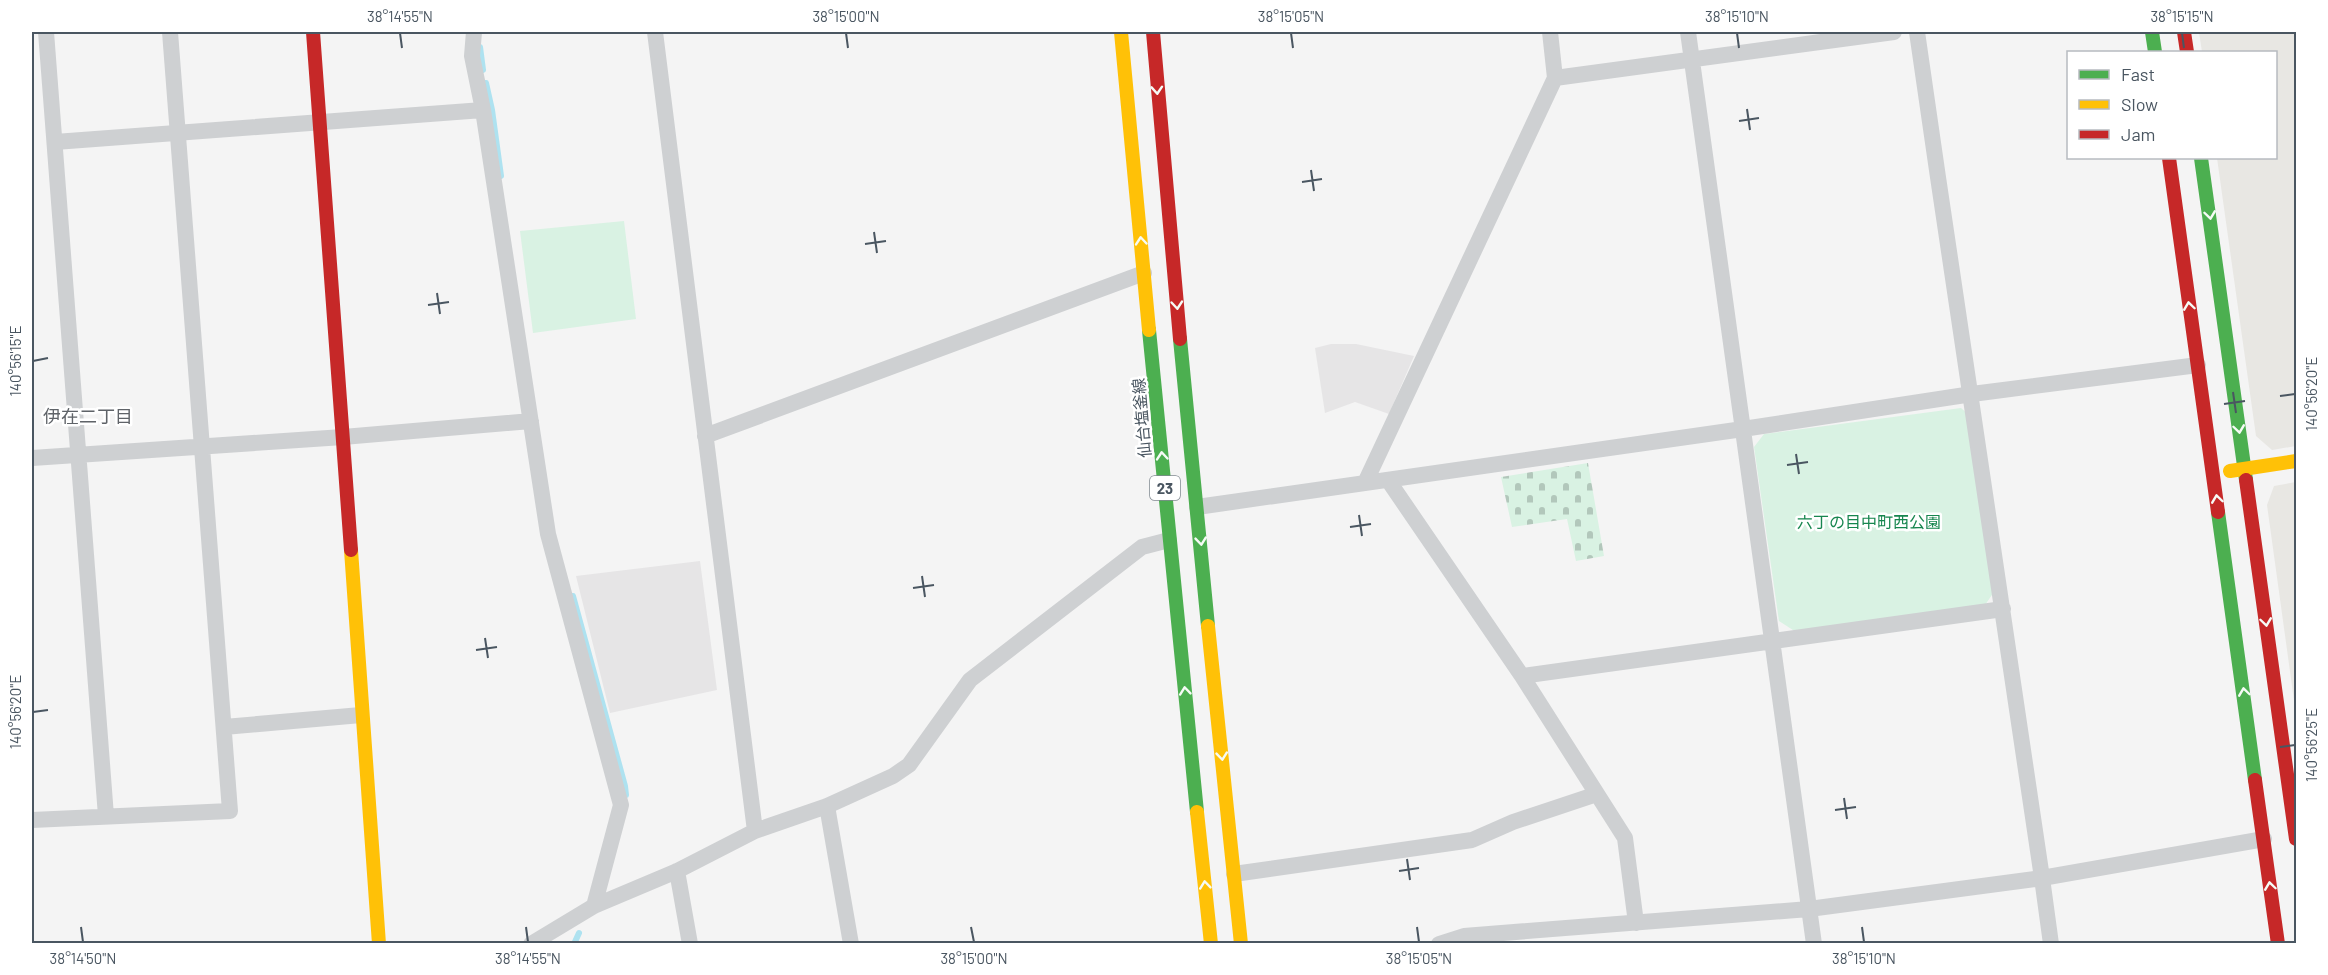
<svg xmlns="http://www.w3.org/2000/svg" width="2328" height="975" font-family="Barlow,'Noto Sans JP',sans-serif">
<style>
.commercial{fill:#e8e7e3}
.education{fill:#e6e5e6}
.cemetery{fill:url(#cemetery-stones)}
.green{fill:#d9f2e3}
.lines{fill:none;stroke-linecap:round;stroke-linejoin:round}
.stream{stroke:#aee2f0;stroke-width:6}
.street{stroke:#ced0d2;stroke-width:16}
.fast{stroke:#4caf50;stroke-width:14}
.slow{stroke:#ffc107;stroke-width:14}
.jam{stroke:#c62828;stroke-width:14}
.oneway{stroke:#f6fbf6}
.ticks{fill:none;stroke:#4a5661;stroke-width:2}
.labels{text-anchor:middle;dominant-baseline:central;stroke-width:5;stroke-linejoin:round;paint-order:stroke}
.shield{fill:#fff;stroke:#808990;stroke-width:1.5}
.shield-label{font-size:15px;font-weight:bold;fill:#4a5661}
.street-label{font-size:16px;fill:#4a5661;stroke:#fff}
.park-label{font-size:16px;fill:#17864f;stroke:#fff}
.neighbourhood-label{font-size:18px;fill:#5f6368;stroke:#fff}
.neatline{fill:none;stroke:#4a5661;stroke-width:2}
.ticks-label{font-size:15px;text-anchor:middle;fill:#4a5661}
</style>
<defs>
<pattern id="cemetery-stones" width="16" height="16" patternUnits="userSpaceOnUse" patternTransform="scale(1.5)"><rect width="16" height="16" fill="#d9f2e3"/><path d="M2 7V4a2 2 0 0 1 4 0v3zM10 15v-3a2 2 0 0 1 4 0v3z" fill="#b2c7bb"/></pattern>
</defs>
<rect width="100%" height="100%" fill="#f4f4f4"/>
<path class="commercial" d="M 2199,32 L 2296,32 L 2296,446 L 2272,450 L 2256,436 L 2217,158 L 2276,158 L 2276,52 L 2202,52 Z
M 2296,482 L 2296,715 L 2267,505 L 2274,486 Z"/>
<path class="education" d="M 1331,344 L 1356,344 L 1414,356 L 1389,414 L 1355,402 L 1325,413 L 1315,348 Z
M 700,561 L 717,690 L 610,713 L 576,576 Z"/>
<path class="cemetery" d="M 1588,463 L 1604,556 L 1576,561 L 1567,519 L 1512,527 L 1501,477 Z"/>
<path class="green" d="M 624,221 L 636,319 L 533,333 L 520,231 Z
M 1961,408 L 1969,415 L 1994,592 L 1985,605 L 1796,632 L 1779,621 L 1754,447 L 1764,434 Z"/>
<g class="lines">
<path class="stream" d="M 480,47 L 483,70
M 486,83 L 492,110 L 501,176
M 573,596 L 625,786 L 626,795
M 574,944 L 579,933"/>
<path class="street" d="M 46,32 L 106,816
M 474,32 L 472,56 L 483,110 L 548,534 L 621,805 L 594,906
M 655,32 L 755,831
M 1688,32 L 1814,944
M 1917,32 C 1957,314 2002,595 2042,878 L 2264,839
M 1555,78 L 1894,32
M 55,142 L 483,110
M 705,436 L 1144,273
M 32,458 L 343,437 L 531,421
M 1388,480 L 1522,676 L 1625,838 L 1636,923
M 1365,483 L 1555,78 L 1550,32
M 1197,507 L 1743,429 L 1972,394 L 2198,365
M 1522,676 L 2003,609
M 224,727 L 361,715
M 827,806 L 851,944
M 32,820 L 230,811 L 170,32
M 677,871 L 690,944
M 1234,874 L 1472,840 L 1513,822 L 1597,794
M 531,944 L 594,906 L 677,871 L 755,831 L 827,806 L 893,776 L 909,765 L 970,680 L 1142,547 L 1169,540
M 1439,944 L 1464,936 L 1809,909 L 2042,878 L 2051,944"/>
<path class="fast" d="M 2152,32 L 2155,52
M 2201,158 L 2246,480
M 1149,330 L 1197,812
M 1180,339 L 1208,626
M 2218,512 L 2255,780"/>
<path class="slow" d="M 1121,32 L 1149,330
M 2230,471 L 2296,461
M 351,550 L 379,944
M 1208,626 L 1241,944
M 1197,812 L 1211,944"/>
<path class="jam" d="M 313,32 L 351,550
M 1153,32 L 1180,339
M 2184,32 L 2187,52
M 2169,158 L 2218,512
M 2246,480 L 2296,839
M 2255,780 L 2278,944"/>
</g>
<defs><path id="oneway-chevron" d="M-2-3.5L2.5 0L-2 3.5" fill="none" stroke-width="1.6" stroke-linecap="round" stroke-linejoin="round" transform="scale(1.5)"/></defs>
<g class="oneway">
<use href="#oneway-chevron" transform="translate(1157 90) rotate(86)"/>
<use href="#oneway-chevron" transform="translate(2210 215) rotate(82)"/>
<use href="#oneway-chevron" transform="translate(1141 241) rotate(-95)"/>
<use href="#oneway-chevron" transform="translate(1177 305) rotate(85)"/>
<use href="#oneway-chevron" transform="translate(2189 306) rotate(-98)"/>
<use href="#oneway-chevron" transform="translate(2239 429) rotate(82)"/>
<use href="#oneway-chevron" transform="translate(1162 456) rotate(-95)"/>
<use href="#oneway-chevron" transform="translate(2217 499) rotate(-98)"/>
<use href="#oneway-chevron" transform="translate(1201 541) rotate(84)"/>
<use href="#oneway-chevron" transform="translate(2266 622) rotate(82)"/>
<use href="#oneway-chevron" transform="translate(1185 691) rotate(-96)"/>
<use href="#oneway-chevron" transform="translate(2244 692) rotate(-98)"/>
<use href="#oneway-chevron" transform="translate(1222 756) rotate(84)"/>
<use href="#oneway-chevron" transform="translate(1205 885) rotate(-96)"/>
<use href="#oneway-chevron" transform="translate(2270 886) rotate(-98)"/>
</g>
<path class="ticks" d="M 400,33 L 402,48M 846,33 L 848,48M 1291,33 L 1293,48M 1737,33 L 1739,48M 2182,33 L 2184,48M 1747,109 L 1750,130M 1739,121 L 1759,118M 1311,170 L 1314,191M 1302,182 L 1322,179M 874,232 L 877,253M 865,244 L 886,241M 437,293 L 440,314M 428,305 L 449,302M 33,361 L 48,358M 2233,392 L 2236,413M 2280,396 L 2295,394M 2224,404 L 2245,401M 1796,454 L 1799,474M 1787,465 L 1808,462M 1359,515 L 1362,536M 1350,527 L 1371,524M 922,576 L 925,597M 913,588 L 934,585M 485,638 L 488,658M 476,650 L 497,647M 33,712 L 48,710M 2280,747 L 2295,745M 1844,798 L 1847,819M 1835,810 L 1856,807M 1407,859 L 1410,880M 1399,871 L 1419,868M 81,927 L 83,942M 526,927 L 528,942M 971,927 L 974,942M 1417,927 L 1419,942M 1862,927 L 1864,942"/>
<g class="labels">
<rect class="shield" x="1150" y="476" width="30" height="24" rx="4.5"/>
<g class="shield-label">
<text x="1165" y="488">23</text>
</g>
<g class="street-label">
<text transform="translate(1141 418) rotate(-95)">仙台塩釜線</text>
</g>
<g class="park-label">
<text x="1869" y="521">六丁の目中町西公園</text>
</g>
<g class="neighbourhood-label">
<text x="88" y="416">伊在二丁目</text>
</g>
</g>
<rect width="2328" height="975" fill="none" stroke="#ffffff" stroke-width="66"/>
<rect x="2067" y="51" width="210" height="108" fill="#ffffff" stroke="#b7bbc0" stroke-width="1.5"/>
<rect x="2079" y="70" width="30" height="9" fill="#4caf50" stroke="#b7bbc0" stroke-width="1.5"/>
<text x="2121" y="81" font-size="18" fill="#4a5661">Fast</text>
<rect x="2079" y="100" width="30" height="9" fill="#ffc107" stroke="#b7bbc0" stroke-width="1.5"/>
<text x="2121" y="111" font-size="18" fill="#4a5661">Slow</text>
<rect x="2079" y="130" width="30" height="9" fill="#c62828" stroke="#b7bbc0" stroke-width="1.5"/>
<text x="2121" y="141" font-size="18" fill="#4a5661">Jam</text>
<rect x="33" y="33" width="2262" height="909" class="neatline"/>
<g class="ticks-label">
<text x="400" y="22">38°14'55"N</text>
<text x="846" y="22">38°15'00"N</text>
<text x="1291" y="22">38°15'05"N</text>
<text x="1737" y="22">38°15'10"N</text>
<text x="2182" y="22">38°15'15"N</text>
<text transform="translate(16 361) rotate(-90)" y="5">140°56'15"E</text>
<text transform="translate(2312 394) rotate(-90)" y="5">140°56'20"E</text>
<text transform="translate(16 712) rotate(-90)" y="5">140°56'20"E</text>
<text transform="translate(2312 745) rotate(-90)" y="5">140°56'25"E</text>
<text x="83" y="964">38°14'50"N</text>
<text x="528" y="964">38°14'55"N</text>
<text x="974" y="964">38°15'00"N</text>
<text x="1419" y="964">38°15'05"N</text>
<text x="1864" y="964">38°15'10"N</text>
</g>
</svg>
